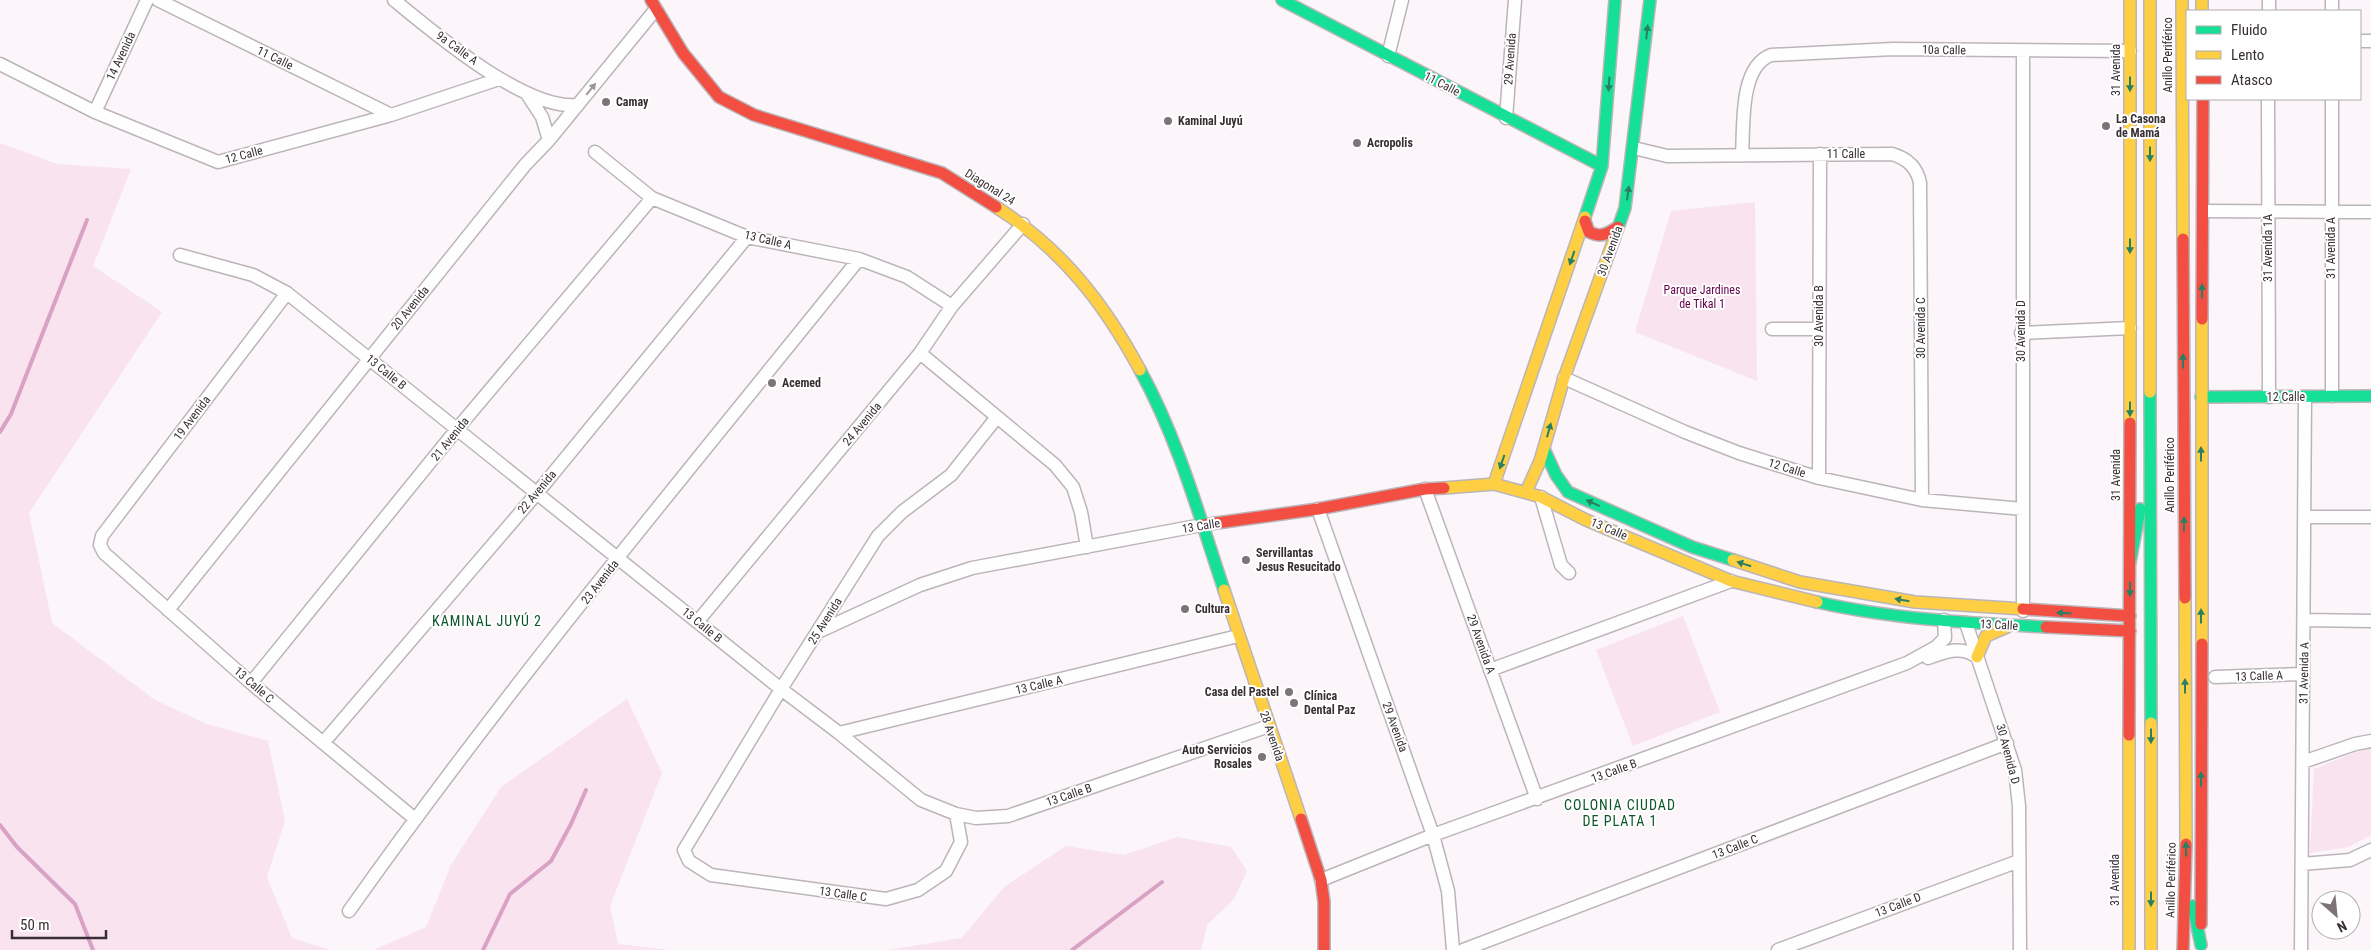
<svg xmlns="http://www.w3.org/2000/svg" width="2371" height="950" font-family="'Roboto Condensed',sans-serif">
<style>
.green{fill:#f8e3ef}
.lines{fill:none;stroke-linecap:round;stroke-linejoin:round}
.stream{stroke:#d9a2c4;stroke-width:4}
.street-casing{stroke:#bbb5b9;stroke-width:15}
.fast-casing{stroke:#bbb5b9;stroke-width:14}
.slow-casing{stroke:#bbb5b9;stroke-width:14}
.jam-casing{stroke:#bbb5b9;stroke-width:14}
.street{stroke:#fffefe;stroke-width:12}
.fast{stroke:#16e098;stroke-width:11}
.slow{stroke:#ffcf43;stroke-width:11}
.jam{stroke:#f24e42;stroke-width:11}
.oneway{fill:#287f61}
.oneway2{fill:#9b9699}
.poi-dot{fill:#7c7479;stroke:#fff;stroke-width:2}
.labels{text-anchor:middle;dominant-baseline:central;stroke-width:4;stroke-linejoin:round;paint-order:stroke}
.street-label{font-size:12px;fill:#372f34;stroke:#fff}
.poi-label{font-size:12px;font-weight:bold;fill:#372f34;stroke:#fff;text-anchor:start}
.park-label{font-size:12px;fill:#63014b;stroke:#fff}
.neighbourhood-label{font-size:14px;letter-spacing:1px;fill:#0c5528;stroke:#fff}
</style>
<rect width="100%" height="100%" fill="#fcf5f9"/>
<path class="green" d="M 0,143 L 57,164 L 131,169 L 93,266 L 162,312 L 29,513 L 52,623 L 155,700 L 207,724 L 268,741 L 285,821 L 267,877 L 292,938 L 330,950 L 0,950 Z
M 1755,202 L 1757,381 L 1635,332 L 1671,211 Z
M 1683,616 L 1720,712 L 1633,746 L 1596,650 Z
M 627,699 L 662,773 L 610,906 L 618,944 L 670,950 L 374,950 L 426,927 L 451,865 L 501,787 Z
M 2371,749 L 2371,835 L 2348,847 L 2310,853 L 2314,769 L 2358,751 Z
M 1177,837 L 1231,847 L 1247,871 L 1234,899 L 1207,925 L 1201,950 L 888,950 L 962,938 L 1004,887 L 1066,846 L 1124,855 Z"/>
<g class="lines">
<path class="stream" d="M 0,432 L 11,414 L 87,220
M 0,825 L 17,847 L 75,904 L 93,950
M 483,950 L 510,894 L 551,861 L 571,824 L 586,790
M 1072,950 L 1162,882"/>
<defs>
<path id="street" d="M 158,0 L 391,115
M 394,0 C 434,33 525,110 577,105
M 2332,0 L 2332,11
M 2269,11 L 2269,0
M 2360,41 L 2371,41
M 2023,51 L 2023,611
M 1388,56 L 1402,0
M 0,64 L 95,112 L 218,162 L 391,115 L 499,79
M 527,94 L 542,117 L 549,140
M 2268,99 L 2269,397
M 95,112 L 147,0
M 1506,118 L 1515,0
M 1634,148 L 1667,156 L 1892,154 C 1906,158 1917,167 1920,183 L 1922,500
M 595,152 L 652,198 L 747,237 L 859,259 L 907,277 L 952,306
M 1742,155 C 1744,126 1739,67 1771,55 L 1893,49 L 2130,51
M 2203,211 L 2371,212
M 180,255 L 253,275 L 287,293 L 781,689 L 839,733 L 921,800 L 956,814 L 976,818 L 1008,816 L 1269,726
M 287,293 L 102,536 L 100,545 L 104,553 L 251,683 L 415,819
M 1772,329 L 1819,329
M 2021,333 L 2130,328
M 920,353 L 1055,465 L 1073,487 L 1081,512 L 1087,547
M 1564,378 L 1685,432 L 1739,453 L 1819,478 L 1922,500 L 2023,509
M 2332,396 L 2332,99
M 1819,478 L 1820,154
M 1425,489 L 1537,799
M 1541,497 L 1561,565 L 1569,573
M 1318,509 L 1433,835 L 1448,891 L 1453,950
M 2306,517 L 2371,517
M 168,610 L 525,165 L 549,140 L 656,9
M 2305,620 L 2371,621
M 698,621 L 920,353 L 952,306 L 1023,224
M 1966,623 L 2015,770 L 2019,806 L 2020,950
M 820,631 L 920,585 L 972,568 L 1202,525
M 1928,658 C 1945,652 1961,645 1977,657
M 1490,670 L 1731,581
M 2215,677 L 2303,674
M 251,683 L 457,429 L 652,198
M 839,733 L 1238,636
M 323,743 L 537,493 L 747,237
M 2303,762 L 2355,744 L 2371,741
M 956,814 L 961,842 L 946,871 L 918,890 L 886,899 L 711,875 L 689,861 L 684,850 L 781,689 L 878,536 L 902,512 L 951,475 L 997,417
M 2302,864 L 2350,860 L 2371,850
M 1321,880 L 1433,835 L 1907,663 L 1936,647 L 1945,638 L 1944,620
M 349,911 C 508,686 686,474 859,259
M 1463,950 L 2007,743
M 1778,950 L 2019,861
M 2301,950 L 2305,397"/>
<path id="fast" d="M 1282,0 L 1602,166
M 1585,217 L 1602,166 L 1615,0
M 1613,242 L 1625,208 L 1650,0
M 1140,370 C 1178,439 1199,515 1224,590
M 2150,392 L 2151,723
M 2201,397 L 2371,396
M 1544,449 L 1556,475 L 1568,492 L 1692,547 L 1733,560
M 2130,562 L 2140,509
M 1817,602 C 1892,619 1969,623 2046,627
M 2193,906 L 2201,945"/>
<path id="slow" d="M 2150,0 L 2150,392
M 2182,0 L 2183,239
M 2202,0 L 2202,11
M 996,207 C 1061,248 1104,303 1140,370
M 2130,423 L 2130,0
M 1494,484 L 1585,217
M 1444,488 L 1494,484 L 1541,497 L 1586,520 L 1731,581 L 1817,602
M 1526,492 L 1540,461 L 1564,378 L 1613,242
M 1733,560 L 1800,582 L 1915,602 L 2023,609
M 1224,590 L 1301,819
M 2185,598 L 2186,844
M 2202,644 L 2202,319
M 1977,657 L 1986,636 L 2007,627
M 2151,723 L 2151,950
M 2129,950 L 2129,735"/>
<path id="jam" d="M 651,0 L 683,53 L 719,97 L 754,115 L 942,173 L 996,207
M 1585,221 L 1589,232 C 1601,238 1607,234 1618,227
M 2183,239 L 2185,598
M 2202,319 L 2203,99
M 1202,525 L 1318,509 L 1425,489 L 1444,488
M 2023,609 L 2130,616
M 2046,627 L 2130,631
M 2129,735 L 2130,423
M 1301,819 L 1321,880 L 1324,902 L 1324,950
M 2201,924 L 2202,644
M 2183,950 L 2186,844"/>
</defs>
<use href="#street" class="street-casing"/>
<use href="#fast" class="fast-casing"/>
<use href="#slow" class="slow-casing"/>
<use href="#jam" class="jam-casing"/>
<use href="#street" class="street"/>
<use href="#fast" class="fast"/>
<use href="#slow" class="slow"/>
<use href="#jam" class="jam"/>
</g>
<defs><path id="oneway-solid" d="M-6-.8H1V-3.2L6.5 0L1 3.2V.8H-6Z" transform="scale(1.25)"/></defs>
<g class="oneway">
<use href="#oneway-solid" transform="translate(1647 32) rotate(-84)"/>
<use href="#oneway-solid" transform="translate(1609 84) rotate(94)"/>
<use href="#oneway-solid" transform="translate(2130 84) rotate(90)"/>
<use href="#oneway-solid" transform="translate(2150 154) rotate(90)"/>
<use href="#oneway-solid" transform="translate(1628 193) rotate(-82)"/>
<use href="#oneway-solid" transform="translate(2130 246) rotate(90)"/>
<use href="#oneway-solid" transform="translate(1572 258) rotate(109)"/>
<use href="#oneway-solid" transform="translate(2202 291) rotate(-89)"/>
<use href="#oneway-solid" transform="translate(2183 361) rotate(-90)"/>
<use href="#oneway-solid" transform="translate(2130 409) rotate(90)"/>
<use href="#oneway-solid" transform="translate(1549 430) rotate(-74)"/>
<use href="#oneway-solid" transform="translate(2201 454) rotate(-90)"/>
<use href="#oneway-solid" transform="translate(1502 462) rotate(109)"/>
<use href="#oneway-solid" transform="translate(1593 503) rotate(-156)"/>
<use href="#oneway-solid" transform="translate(2184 524) rotate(-90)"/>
<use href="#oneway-solid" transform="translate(1744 564) rotate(-162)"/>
<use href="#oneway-solid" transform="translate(2130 589) rotate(90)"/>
<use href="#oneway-solid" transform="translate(1902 600) rotate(-170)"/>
<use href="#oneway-solid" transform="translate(2064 613) rotate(-177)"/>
<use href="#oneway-solid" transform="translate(2201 616) rotate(-90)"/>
<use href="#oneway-solid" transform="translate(2185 686) rotate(-90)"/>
<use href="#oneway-solid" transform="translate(2151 736) rotate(90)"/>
<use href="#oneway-solid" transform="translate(2201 779) rotate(-90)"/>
<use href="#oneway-solid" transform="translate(2186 849) rotate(-90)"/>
<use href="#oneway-solid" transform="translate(2151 899) rotate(90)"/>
</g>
<use class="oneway2" href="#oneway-solid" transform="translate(591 89) rotate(-51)"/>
<g class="poi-dot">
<circle cx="606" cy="102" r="5"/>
<circle cx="1168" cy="121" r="5"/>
<circle cx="2106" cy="126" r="5"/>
<circle cx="1357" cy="143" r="5"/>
<circle cx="772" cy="383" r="5"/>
<circle cx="1246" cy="560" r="5"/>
<circle cx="1185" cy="609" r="5"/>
<circle cx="1289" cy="692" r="5"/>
<circle cx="1294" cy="703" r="5"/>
<circle cx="1262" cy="757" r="5"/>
</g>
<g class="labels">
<g class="street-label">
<text transform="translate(457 48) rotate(36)">9a Calle A</text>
<text transform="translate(1944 50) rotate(1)">10a Calle</text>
<text transform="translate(2168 55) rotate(-90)">Anillo Periférico</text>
<text transform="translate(121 56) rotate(-65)">14 Avenida</text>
<text transform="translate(275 58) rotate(26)">11 Calle</text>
<text transform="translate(1510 59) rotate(-86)">29 Avenida</text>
<text transform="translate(2116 70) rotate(-90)">31 Avenida</text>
<text transform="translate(1442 84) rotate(27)">11 Calle</text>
<text x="1846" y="154">11 Calle</text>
<text transform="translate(244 155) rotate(-15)">12 Calle</text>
<text transform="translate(990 187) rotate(32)">Diagonal 24</text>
<text transform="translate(768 240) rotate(13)">13 Calle A</text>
<text transform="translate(2268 248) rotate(-90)">31 Avenida 1A</text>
<text transform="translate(2331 248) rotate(-90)">31 Avenida A</text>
<text transform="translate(1610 251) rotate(-70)">30 Avenida</text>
<text transform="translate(410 308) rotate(-51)">20 Avenida</text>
<text transform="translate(1819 316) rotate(-90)">30 Avenida B</text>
<text transform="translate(1921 328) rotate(-90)">30 Avenida C</text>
<text transform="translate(2021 331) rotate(-90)">30 Avenida D</text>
<text transform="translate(386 372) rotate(39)">13 Calle B</text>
<text x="2286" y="397">12 Calle</text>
<text transform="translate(192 418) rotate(-53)">19 Avenida</text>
<text transform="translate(862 424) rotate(-50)">24 Avenida</text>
<text transform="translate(450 439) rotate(-51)">21 Avenida</text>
<text transform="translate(1787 468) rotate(17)">12 Calle</text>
<text transform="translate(2116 475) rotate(-90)">31 Avenida</text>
<text transform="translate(2170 475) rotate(-90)">Anillo Periférico</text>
<text transform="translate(537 492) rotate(-50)">22 Avenida</text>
<text transform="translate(1201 526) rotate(-9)">13 Calle</text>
<text transform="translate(1609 529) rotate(23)">13 Calle</text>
<text transform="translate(600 582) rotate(-52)">23 Avenida</text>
<text transform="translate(825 621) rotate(-58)">25 Avenida</text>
<text transform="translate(702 625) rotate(39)">13 Calle B</text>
<text transform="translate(1999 625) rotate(3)">13 Calle</text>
<text transform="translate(1481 644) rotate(70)">29 Avenida A</text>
<text transform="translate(2304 673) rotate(-89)">31 Avenida A</text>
<text transform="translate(2259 676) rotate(-2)">13 Calle A</text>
<text transform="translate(254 685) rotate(41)">13 Calle C</text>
<text transform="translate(1039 685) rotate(-13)">13 Calle A</text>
<text transform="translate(1395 727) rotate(70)">29 Avenida</text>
<text transform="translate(1272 736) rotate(71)">28 Avenida</text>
<text transform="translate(2008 754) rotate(75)">30 Avenida D</text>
<text transform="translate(1614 771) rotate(-20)">13 Calle B</text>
<text transform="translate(1069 795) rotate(-19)">13 Calle B</text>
<text transform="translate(1735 847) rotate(-21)">13 Calle C</text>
<text transform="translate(2115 880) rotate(-90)">31 Avenida</text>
<text transform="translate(2171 880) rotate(-89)">Anillo Periférico</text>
<text transform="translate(843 894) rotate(8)">13 Calle C</text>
<text transform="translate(1898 905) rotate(-21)">13 Calle D</text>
</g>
<g class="poi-label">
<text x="616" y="102">Camay</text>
<text x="2116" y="119">La Casona<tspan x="2116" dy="14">de Mamá</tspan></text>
<text x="1178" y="121">Kaminal Juyú</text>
<text x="1367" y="143">Acropolis</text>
<text x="782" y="383">Acemed</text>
<text x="1256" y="553">Servillantas<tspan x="1256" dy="14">Jesus Resucitado</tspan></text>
<text x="1195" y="609">Cultura</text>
<text x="1279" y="692" text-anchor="end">Casa del Pastel</text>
<text x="1304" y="696">Clínica<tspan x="1304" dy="14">Dental Paz</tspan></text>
<text x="1252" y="750" text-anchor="end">Auto Servicios<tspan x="1252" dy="14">Rosales</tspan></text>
</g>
<g class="park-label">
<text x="1702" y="290">Parque Jardines<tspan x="1702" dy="14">de Tikal 1</tspan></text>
</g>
<g class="neighbourhood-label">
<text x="487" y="621">KAMINAL JUYÚ 2</text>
<text x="1620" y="805">COLONIA CIUDAD<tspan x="1620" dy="16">DE PLATA 1</tspan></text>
</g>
</g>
<rect x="2186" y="10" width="175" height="90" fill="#ffffff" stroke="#afacae"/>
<rect x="2196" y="26" width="25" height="8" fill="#16e098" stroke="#afacae"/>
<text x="2231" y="35" font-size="15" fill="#372f34">Fluido</text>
<rect x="2196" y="51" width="25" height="8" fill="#ffcf43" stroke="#afacae"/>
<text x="2231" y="60" font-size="15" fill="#372f34">Lento</text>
<rect x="2196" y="76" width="25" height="8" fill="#f24e42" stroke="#afacae"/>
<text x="2231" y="85" font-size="15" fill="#372f34">Atasco</text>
<g transform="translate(2336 915) rotate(153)"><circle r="24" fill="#ffffff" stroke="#afacae"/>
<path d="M0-4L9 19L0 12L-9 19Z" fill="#7c7479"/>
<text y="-8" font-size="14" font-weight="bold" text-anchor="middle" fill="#372f34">N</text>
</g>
<path d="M12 930v8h94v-8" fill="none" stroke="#372f34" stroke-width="2.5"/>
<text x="20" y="930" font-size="15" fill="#372f34" stroke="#ffffff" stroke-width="4" paint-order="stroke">50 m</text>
</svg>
